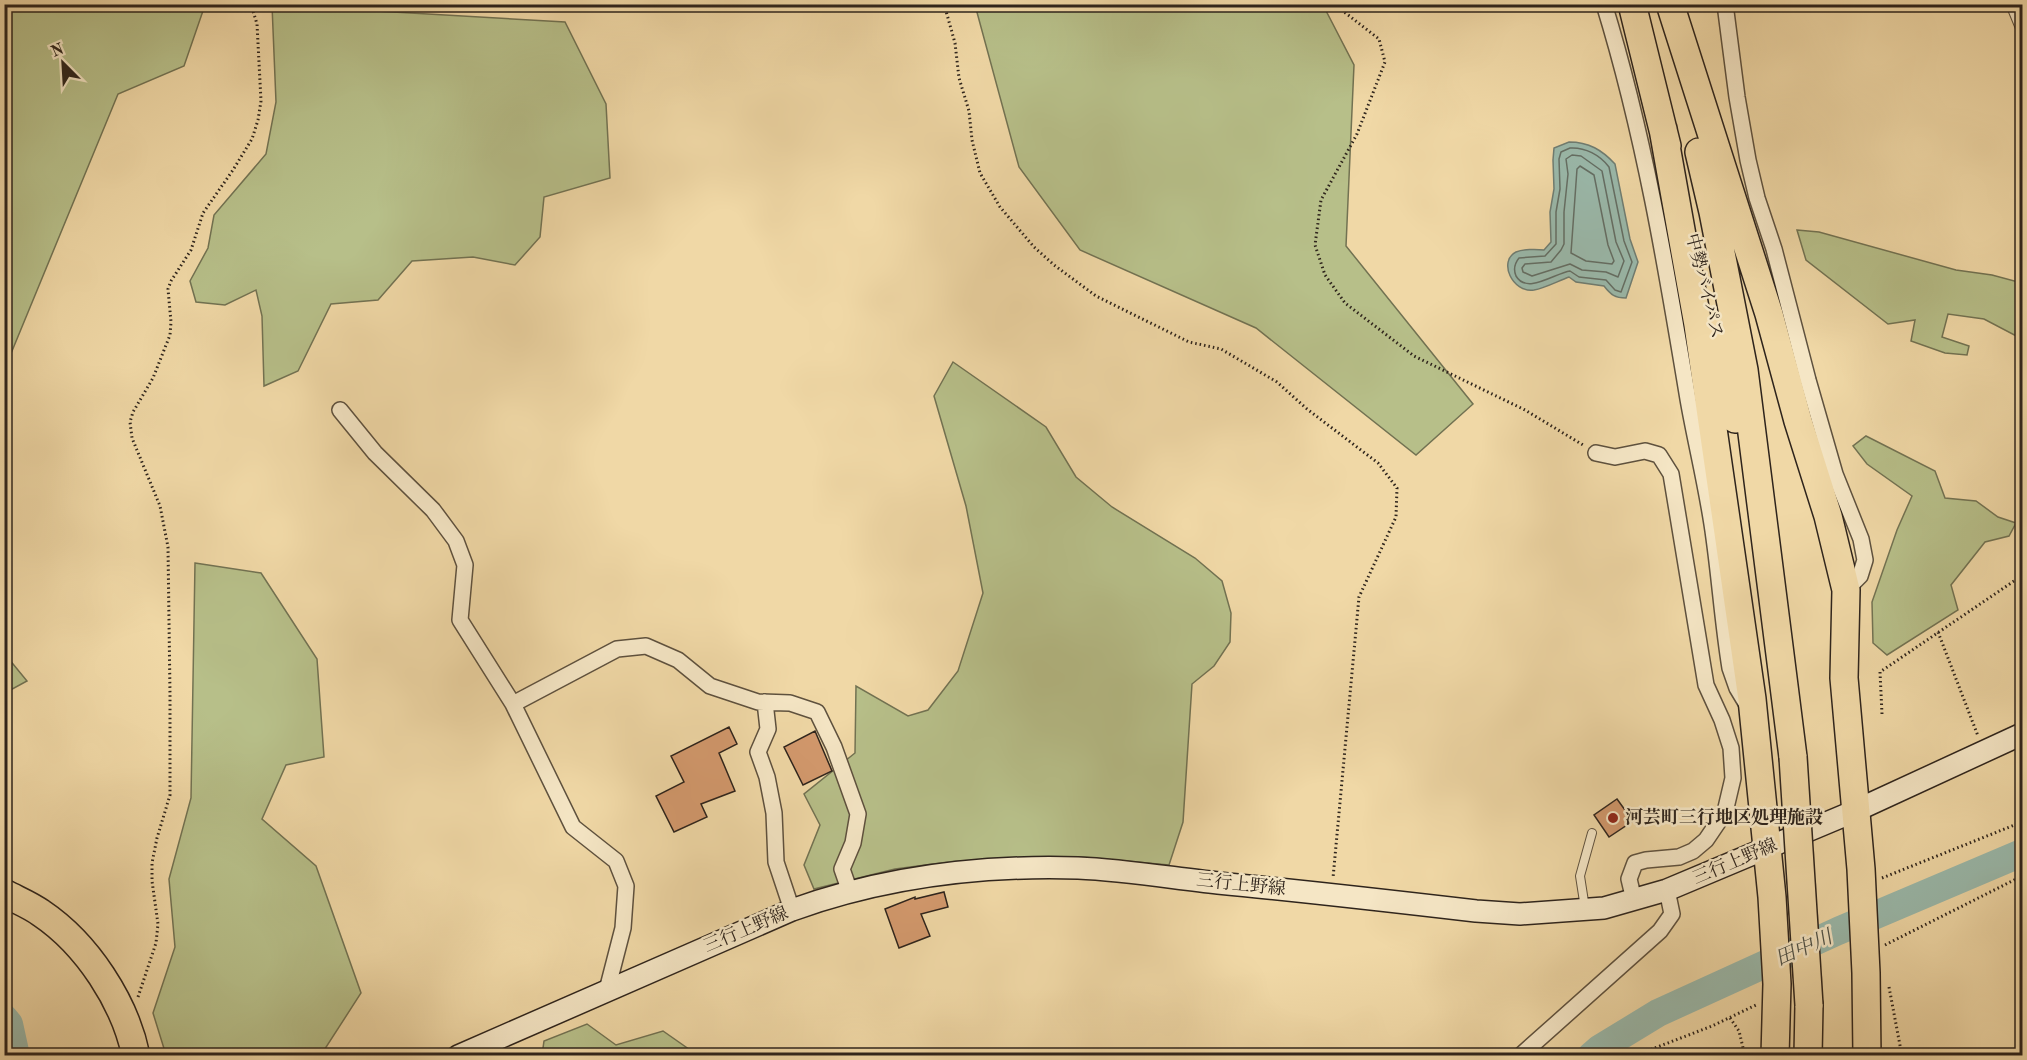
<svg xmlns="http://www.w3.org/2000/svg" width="2027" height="1060" font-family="'Old Standard TT','Noto Serif JP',serif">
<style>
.green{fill:#b7bf89;stroke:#727252;stroke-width:1.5}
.water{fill:#9ab9ab;stroke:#6f7d72;stroke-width:1.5}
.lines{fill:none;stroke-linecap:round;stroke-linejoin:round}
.shore{stroke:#646e64;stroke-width:1.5}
.river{stroke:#9ab9ab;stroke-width:28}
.building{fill:#d3996d;stroke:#2e241c;stroke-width:1.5}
.lane-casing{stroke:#5e513e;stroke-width:10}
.street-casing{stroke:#5e513e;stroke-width:18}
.secondary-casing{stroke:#2e241c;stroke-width:24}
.highway-casing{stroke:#2e241c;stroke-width:30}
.path{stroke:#2e241c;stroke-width:3;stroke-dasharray:1.5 3;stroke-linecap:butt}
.lane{stroke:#f5e6c5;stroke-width:8}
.street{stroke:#f5e6c5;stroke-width:15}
.secondary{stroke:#f5e6c5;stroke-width:21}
.highway{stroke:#f0d8a6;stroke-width:27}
.highway-bridge-casing{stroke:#2e241c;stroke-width:30;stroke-linecap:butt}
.highway-bridge{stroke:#f0d8a6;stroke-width:27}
.poi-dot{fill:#8f2418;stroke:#f5e6c5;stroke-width:2}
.labels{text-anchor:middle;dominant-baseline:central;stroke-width:5;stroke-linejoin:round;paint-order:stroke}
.street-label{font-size:18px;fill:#2e241c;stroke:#f5e6c5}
.poi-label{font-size:18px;font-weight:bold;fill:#2e241c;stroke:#f5e6c5;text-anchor:start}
.water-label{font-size:20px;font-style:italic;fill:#4e5147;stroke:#f5e6c5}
</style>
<rect width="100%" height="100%" fill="#f0d8a6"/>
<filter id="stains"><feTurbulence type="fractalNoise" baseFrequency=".00333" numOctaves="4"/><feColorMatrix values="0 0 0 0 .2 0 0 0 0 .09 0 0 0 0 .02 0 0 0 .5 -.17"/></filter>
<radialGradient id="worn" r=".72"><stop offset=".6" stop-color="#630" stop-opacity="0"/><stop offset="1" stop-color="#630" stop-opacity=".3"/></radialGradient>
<path class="green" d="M 5,4 L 205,5 L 184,66 L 118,94 L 5,368 Z
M 272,5 L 565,22 L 606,104 L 610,178 L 544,197 L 540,237 L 515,265 L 473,257 L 412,261 L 378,300 L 331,304 L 298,371 L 264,386 L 262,316 L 256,290 L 225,305 L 196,302 L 190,281 L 208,248 L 214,215 L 266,154 L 276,102 Z
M 975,5 L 1323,5 L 1354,65 L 1346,246 L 1473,404 L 1416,455 L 1256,328 L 1080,250 L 1019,167 Z
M 1797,230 L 1819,232 L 1956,270 L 1992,275 L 2022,283 L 2022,339 L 1984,319 L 1948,314 L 1942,337 L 1969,346 L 1967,355 L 1945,353 L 1911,341 L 1915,320 L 1888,324 L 1806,260 Z
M 953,362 L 1046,427 L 1076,477 L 1112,507 L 1195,558 L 1222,581 L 1231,613 L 1230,642 L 1214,666 L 1192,684 L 1183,822 L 1169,865 L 1082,857 L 956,861 L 895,869 L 814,889 L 804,865 L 820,825 L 804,794 L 855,753 L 856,686 L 908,716 L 928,710 L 958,671 L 983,593 L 966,506 L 934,396 Z
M 1866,436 L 1935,471 L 1945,498 L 1976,501 L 1998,517 L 2016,523 L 2009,536 L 1985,542 L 1951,585 L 1958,610 L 1887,655 L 1873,643 L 1872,602 L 1897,530 L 1912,496 L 1867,464 L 1853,446 Z
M 195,563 L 261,573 L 317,659 L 324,757 L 286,765 L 262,819 L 316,866 L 361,993 L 321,1055 L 166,1055 L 153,1013 L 175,947 L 169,879 L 191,798 Z
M 4,653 L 27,681 L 5,693 L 4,693 Z
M 587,1024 L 616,1045 L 663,1031 L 696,1054 L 715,1055 L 542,1055 L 544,1041 Z"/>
<path class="water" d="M 1569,142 C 1589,142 1602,150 1615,164 L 1630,239 L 1638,262 L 1626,298 C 1615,298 1611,295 1604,286 L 1576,282 L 1569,277 C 1558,281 1545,288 1534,290 C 1512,293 1498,261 1516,252 C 1523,249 1536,249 1544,250 L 1551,242 L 1550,212 L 1554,189 L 1553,160 L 1554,148 Z"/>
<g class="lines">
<path class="shore" d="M 1570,148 C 1585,147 1600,155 1609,167 L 1624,241 L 1632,262 L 1621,292 L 1615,290 L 1606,280 L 1579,277 L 1570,271 C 1555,273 1527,295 1516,276 C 1513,269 1515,263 1519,258 L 1545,256 L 1556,244 L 1556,212 L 1560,189 L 1559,159 L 1561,152 Z
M 1572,155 L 1581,156 L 1602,171 L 1616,242 L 1624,261 L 1618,277 L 1606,272 L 1582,270 L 1570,264 L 1532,276 L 1523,272 L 1522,268 L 1525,264 L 1551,262 L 1561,250 L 1564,244 L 1564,212 L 1568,174 L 1566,159 Z
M 1580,166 L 1594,175 L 1608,245 L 1614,261 L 1612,264 L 1586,261 L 1571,253 L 1577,169 Z"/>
<path class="river" d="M 4,1018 L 9,1024 L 16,1056
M 1591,1056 L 1599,1049 L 1658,1013 L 1838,931 L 2022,853"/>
</g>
<path class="building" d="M 729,727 L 737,744 L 719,753 L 735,791 L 701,804 L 707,817 L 674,832 L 656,796 L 684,782 L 671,756 Z
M 815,731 L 832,771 L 803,785 L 784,747 Z
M 1617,799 L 1633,821 L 1609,837 L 1594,815 Z
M 944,892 L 948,907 L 921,914 L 930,936 L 899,948 L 885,909 L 915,897 L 915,899 Z"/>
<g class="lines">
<defs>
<path id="lane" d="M 2010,4 L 2022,33
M 1585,908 L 1580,876 L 1592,833"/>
<path id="street" d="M 1604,4 C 1644,134 1666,266 1688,399 C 1696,445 1708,491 1714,538 C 1720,581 1723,625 1730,668 L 1737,688 L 1746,703
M 1725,4 L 1737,97 L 1748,160 L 1757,198 L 1774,249 L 1808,380 L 1835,474 L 1861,539 L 1865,560 L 1860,576 L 1846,590
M 340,410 L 375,453 L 433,510 L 456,541 L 465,565 L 460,620 L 513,704 L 573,827 L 616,861 L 626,886 L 623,928 L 607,990
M 1596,453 L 1615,457 L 1645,451 L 1659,455 L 1671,474 L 1706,685 L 1722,720 L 1731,748 L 1733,778 L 1725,812 L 1706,840 L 1693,851 L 1679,857 L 1646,860 L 1635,863 L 1629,879 L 1634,900
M 765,702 L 768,729 L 758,752 L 767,777 L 774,813 L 776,862 L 792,910
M 513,704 L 617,649 L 646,646 L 678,660 L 710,686 L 758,702 L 790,703 L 817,712 L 834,747 L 858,814 L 853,843 L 842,869 L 850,892
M 1520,1056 L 1660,931 L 1672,914 L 1667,890"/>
<path id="secondary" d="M 458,1056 L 792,910 C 884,877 981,865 1078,868 C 1125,870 1172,878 1218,883 C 1304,891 1390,901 1476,911 L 1520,914 L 1604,908 L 1667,890 L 1855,811 L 2022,734"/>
<path id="highway" d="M 1632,4 L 1667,146
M 1670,4 L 1769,314 L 1798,421 L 1828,516 L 1846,590 L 1844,678 L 1861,869 L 1866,973 L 1867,1056
M 1663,129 L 1698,325 L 1752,699 L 1772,897 L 1777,984 L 1775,1056
M 1699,152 L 1713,212 L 1744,370 L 1793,757
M 1716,331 L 1735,419
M 4,893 C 17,900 30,905 41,913 C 87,944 125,1002 136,1056
M 1808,1056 L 1809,1005"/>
</defs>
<use href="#lane" class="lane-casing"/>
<use href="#street" class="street-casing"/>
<use href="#secondary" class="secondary-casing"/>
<use href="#highway" class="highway-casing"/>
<path class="path" d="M 944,4 L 955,43 L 959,78 L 969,111 L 972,140 L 980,173 L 1000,207 L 1034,247 L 1054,265 L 1096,296 L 1189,342 L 1221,349 L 1277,382 L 1307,409 L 1378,463 L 1397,488 L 1396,517 L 1359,597 L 1333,878
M 1334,4 L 1379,39 L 1385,62 L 1357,134 L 1321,200 L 1315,245 L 1325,275 L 1345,303 L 1414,356 L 1525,410 L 1583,445
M 1938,632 L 1978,736
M 1882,714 L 1880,672 L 2014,581 L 2022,573
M 1882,878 L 2022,822
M 1885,945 L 2022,876
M 1889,987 L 1902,1056
M 138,997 L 156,943 L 158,924 L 152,881 L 152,863 L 157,838 L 170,795 L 170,694 L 168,547 L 160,506 L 132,438 L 130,422 L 133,412 L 153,378 L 170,335 L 171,322 L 168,289 L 171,281 L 191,250 L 203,213 L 233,170 L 252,139 L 258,120 L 261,101 L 257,24 L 251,4
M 1730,1018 L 1739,1031 L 1745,1056
M 1634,1056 L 1712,1026 L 1756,1005"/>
<use href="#lane" class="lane"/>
<use href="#street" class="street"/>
<use href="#secondary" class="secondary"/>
<use href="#highway" class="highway"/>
<defs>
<path id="highway-bridge" d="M 1793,757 L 1809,1005"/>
</defs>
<use href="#highway-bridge" class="highway-bridge-casing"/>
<use href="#highway-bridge" class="highway-bridge"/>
</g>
<circle class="poi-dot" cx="1613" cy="818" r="6"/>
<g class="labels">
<g class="street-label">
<text transform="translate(1704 286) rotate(76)">中勢バイパス</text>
<text transform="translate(1735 862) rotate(-23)">三行上野線</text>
<text transform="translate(1241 885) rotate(6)">三行上野線</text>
<text transform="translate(746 930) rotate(-23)">三行上野線</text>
</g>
<g class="poi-label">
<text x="1625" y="818">河芸町三行地区処理施設</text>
</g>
<g class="water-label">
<text transform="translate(1804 949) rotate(-24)">田中川</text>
</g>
</g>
<rect width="2027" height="1060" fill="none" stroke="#f0d8a6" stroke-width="24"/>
<rect x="6" y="6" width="2015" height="1048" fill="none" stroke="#2e241c" stroke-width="3"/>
<rect x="12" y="12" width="2003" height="1036" fill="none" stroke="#2e241c" stroke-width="1.5"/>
<g transform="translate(63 63) rotate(336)" stroke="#f5e6c5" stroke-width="4.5" paint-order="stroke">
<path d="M0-4.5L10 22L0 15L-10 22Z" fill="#2e241c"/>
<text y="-9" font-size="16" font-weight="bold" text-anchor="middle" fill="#2e241c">N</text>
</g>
<rect width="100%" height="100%" filter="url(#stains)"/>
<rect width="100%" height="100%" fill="url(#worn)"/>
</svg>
